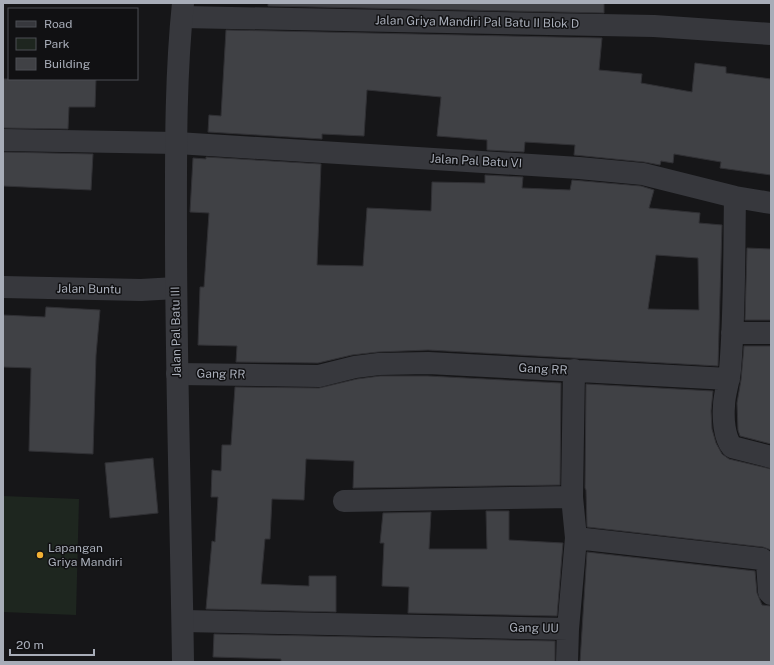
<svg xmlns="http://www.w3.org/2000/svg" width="774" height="665" font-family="'Public Sans',sans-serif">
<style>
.green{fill:#1e261f}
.building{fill:#404145;stroke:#303034;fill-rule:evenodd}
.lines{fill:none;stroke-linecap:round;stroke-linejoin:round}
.minor{stroke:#37383d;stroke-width:22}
.tertiary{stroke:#37383d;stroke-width:22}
.poi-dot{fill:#f2b134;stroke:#111113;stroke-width:1.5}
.labels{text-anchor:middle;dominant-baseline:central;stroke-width:3;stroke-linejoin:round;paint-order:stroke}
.street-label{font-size:12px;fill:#a8adb8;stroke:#111113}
.poi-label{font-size:12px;fill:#a8adb8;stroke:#111113;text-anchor:start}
</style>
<rect width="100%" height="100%" fill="#161618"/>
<path class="green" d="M 3,496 L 79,499 L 76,615 L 3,612 Z"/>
<path class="building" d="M 268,3 L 604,3 L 604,13 L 268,6 Z
M 226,30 L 602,38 L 599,70 L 642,74 L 641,83 L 692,92 L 695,63 L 726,67 L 726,73 L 771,79 L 771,175 L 720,168 L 721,162 L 674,154 L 673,163 L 661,161 L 660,165 L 644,162 L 574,155 L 575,145 L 525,142 L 524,152 L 487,150 L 487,140 L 437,136 L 441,97 L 367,90 L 364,136 L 322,134 L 322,139 L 208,132 L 209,115 L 221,116 Z
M 3,79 L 96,79 L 95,107 L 69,107 L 68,129 L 3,128 Z
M 3,152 L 93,154 L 91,190 L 3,186 Z
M 206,157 L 321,164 L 317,265 L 363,266 L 367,208 L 431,211 L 432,182 L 485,183 L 485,175 L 523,177 L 522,188 L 570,190 L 572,180 L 641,186 L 654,190 L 649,208 L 700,213 L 699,223 L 722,225 L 718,366 L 428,350 L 378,352 L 352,355 L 318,363 L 236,362 L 237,346 L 198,345 L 200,287 L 204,287 L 209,213 L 190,212 L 193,158 L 206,159 ZM 656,255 L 698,258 L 699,310 L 648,309 Z
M 747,248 L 771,249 L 771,320 L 745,320 Z
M 46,307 L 100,310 L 96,355 L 93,454 L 29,451 L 31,368 L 3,367 L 3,315 L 45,317 Z
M 744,346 L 771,346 L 771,444 L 740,436 L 738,430 L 737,403 L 741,380 Z
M 380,376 L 428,376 L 561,383 L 560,485 L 353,488 L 354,461 L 306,459 L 304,500 L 272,499 L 270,539 L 265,539 L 261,584 L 309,586 L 309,576 L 336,576 L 336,612 L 206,609 L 212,541 L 215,542 L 218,497 L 211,497 L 212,470 L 221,471 L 222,445 L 231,445 L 235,387 L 319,388 L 357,379 Z
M 586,384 L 713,391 L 711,411 L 712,429 L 716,443 L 722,454 L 729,459 L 771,469 L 771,550 L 763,547 L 587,527 L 586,490 L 585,488 Z
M 153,458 L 158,513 L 110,518 L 105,463 Z
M 486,511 L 509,511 L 509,540 L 563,543 L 557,616 L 408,613 L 409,587 L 382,586 L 384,543 L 380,543 L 383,513 L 431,512 L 429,549 L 487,549 Z
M 587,552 L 755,571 L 757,593 L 762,605 L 771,606 L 771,662 L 580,662 Z
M 214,634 L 555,641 L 555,662 L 281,662 L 281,659 L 213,657 Z"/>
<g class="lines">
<path class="minor" d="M 182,17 L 654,26 L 771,34
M 3,140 L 177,143 L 579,168 L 643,174 L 735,197 L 771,203
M 735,197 C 734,254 735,313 730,370 C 729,382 724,394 724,406 C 723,418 724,437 732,447 L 771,457
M 3,287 L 141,290 L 176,288
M 732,333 L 771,333
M 177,374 L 319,376 L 355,367 L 379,364 L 428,363 L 729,379
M 572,497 L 574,370
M 344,501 L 572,497 L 576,538
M 183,621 L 568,629 L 576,538 L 762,559 L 767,563 L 769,592 L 771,594
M 567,662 L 568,629"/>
<path class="tertiary" d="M 183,662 C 181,520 176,377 176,235 C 176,158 175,80 183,3"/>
</g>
<circle class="poi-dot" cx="40" cy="555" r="4"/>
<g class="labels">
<g class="street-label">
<text transform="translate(477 22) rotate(1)">Jalan Griya Mandiri Pal Batu II Blok D</text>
<text transform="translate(476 161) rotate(3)">Jalan Pal Batu VI</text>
<text transform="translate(89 289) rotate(1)">Jalan Buntu</text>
<text transform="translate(176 332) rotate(-91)">Jalan Pal Batu III</text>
<text transform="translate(543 369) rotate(3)">Gang RR</text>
<text transform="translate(221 374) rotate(1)">Gang RR</text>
<text transform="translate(534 628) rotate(1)">Gang UU</text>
</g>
<g class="poi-label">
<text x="48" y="548">Lapangan<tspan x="48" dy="14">Griya Mandiri</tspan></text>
</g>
</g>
<rect width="774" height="665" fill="none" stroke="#a8adb8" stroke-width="8"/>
<rect x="8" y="8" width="130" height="72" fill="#111113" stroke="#4d4f55"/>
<rect x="16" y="21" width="20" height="6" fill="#37383d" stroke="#4d4f55"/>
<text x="44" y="28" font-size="12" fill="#a8adb8">Road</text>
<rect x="16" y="38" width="20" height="12" fill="#1e261f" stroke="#4d4f55"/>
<text x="44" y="48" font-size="12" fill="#a8adb8">Park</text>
<rect x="16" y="58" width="20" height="12" fill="#404145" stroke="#4d4f55"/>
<text x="44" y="68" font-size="12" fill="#a8adb8">Building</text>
<path d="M10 649v6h84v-6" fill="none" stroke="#a8adb8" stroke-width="2"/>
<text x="16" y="649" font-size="12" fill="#a8adb8" stroke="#111113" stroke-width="3" paint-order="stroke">20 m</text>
</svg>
